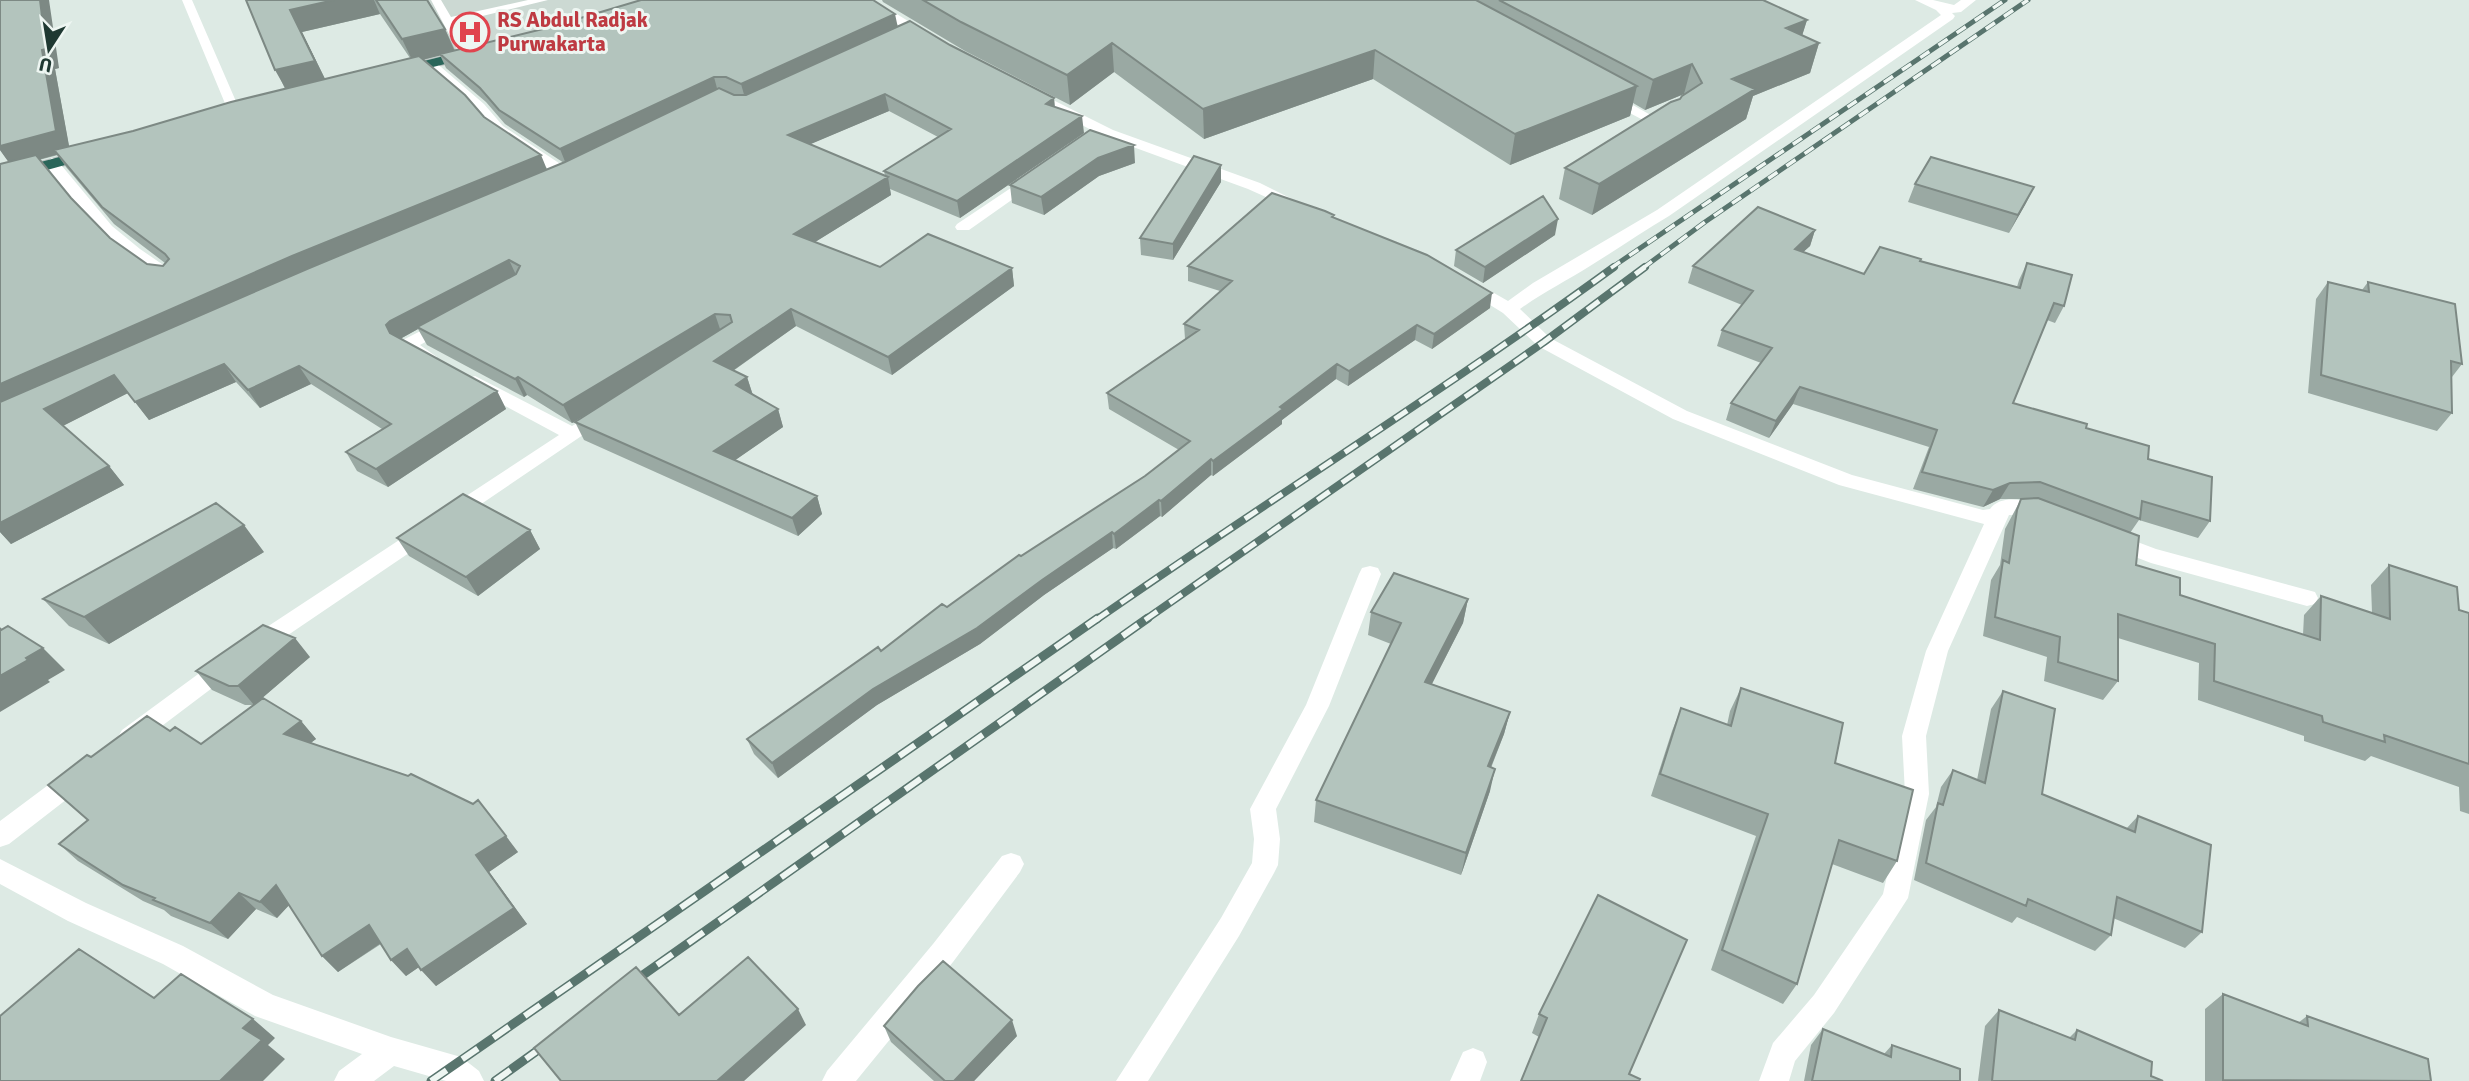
<svg xmlns="http://www.w3.org/2000/svg" width="2469" height="1081" font-family="Signika,sans-serif">
<style>
.built{fill:#ccd9d3}
.lines{fill:none;stroke-linecap:round;stroke-linejoin:round}
.highway-casing{stroke:#bcc4c2;stroke-width:2}
.lane{fill:#fff;fill-rule:evenodd}
.street{fill:#fff;fill-rule:evenodd}
.highway{fill:#2a665a;fill-rule:evenodd}
.rail-far2-casing{stroke:#59756e;stroke-width:5}
.rail-far1-casing{stroke:#59756e;stroke-width:8}
.rail-casing{stroke:#59756e;stroke-width:9}
.rail-far2{stroke:#eef6f2;stroke-width:3.5;stroke-dasharray:11;stroke-linecap:butt}
.rail-far1{stroke:#eef6f2;stroke-width:5;stroke-dasharray:15;stroke-linecap:butt}
.rail{stroke:#eef6f2;stroke-width:6;stroke-dasharray:19;stroke-linecap:butt}
.wall{fill:#9aa9a3;fill-rule:evenodd}
.shaded-wall{fill:#7d8984}
.building{fill:#b3c4bd;stroke:#7d8984;stroke-width:2}
.labels{text-anchor:middle;dominant-baseline:central;stroke-width:6;stroke-linejoin:round;paint-order:stroke}
.far-health-label{font-size:21px;font-weight:bold;fill:#be3a42;stroke:#eef6f2;text-anchor:start}
</style>
<rect width="100%" height="100%" fill="#ddeae4"/>
<path class="built" d="M 375,0 L 662,0 L 420,65 Z"/>
<g class="lines">
<defs>
<path id="highway" d="M 468,50 L 475,54 L 473,57 L 401,75 L 394,71 L 396,68 Z
M 89,149 L 94,151 L 97,154 L 94,157 L 0,183 L 0,173 Z"/>
</defs>
<use href="#highway" class="highway-casing"/>
<path class="lane" d="M 182,0 L 192,0 L 241,113 L 239,116 L 229,113 Z
M 431,0 L 441,0 L 451,17 L 528,0 L 548,0 L 454,23 L 472,55 L 466,58 L 460,55 Z
M 1607,95 L 1615,95 L 1672,127 L 1662,130 L 1607,101 Z"/>
<path class="street" d="M 859,0 L 874,0 L 934,37 L 932,40 L 922,40 Z
M 1915,0 L 1933,0 L 1954,5 L 1961,0 L 1976,0 L 1961,12 L 1952,13 L 1955,16 L 1953,19 L 1669,216 C 1642,232 1616,250 1590,266 C 1566,281 1542,293 1520,309 L 1550,338 L 1687,411 L 1852,475 L 1983,510 L 1990,509 C 2003,491 2035,503 2052,509 L 2055,514 L 2052,519 C 2039,523 2023,514 2009,515 L 1948,651 L 1926,736 L 1929,794 L 1908,898 L 1834,1013 L 1795,1061 L 1789,1081 L 1759,1081 L 1773,1043 L 1814,995 L 1883,894 L 1905,794 L 1902,736 L 1926,651 L 1984,524 L 1839,485 L 1673,419 L 1538,346 L 1503,313 L 1458,285 L 1461,281 L 1473,281 L 1508,301 L 1533,283 L 1657,210 L 1941,15 L 1936,10 Z
M 429,60 L 434,61 L 484,104 L 503,126 L 571,171 L 574,174 L 571,177 L 561,177 L 493,132 L 474,110 L 424,67 L 422,64 Z
M 1029,88 L 1113,130 L 1260,183 L 1304,205 L 1296,210 L 1290,208 L 1248,189 L 1103,136 L 1024,95 L 1022,92 Z
M 52,158 L 57,160 L 112,226 L 140,249 L 175,273 L 178,277 L 175,281 C 143,289 63,189 44,163 Z
M 1032,174 L 1037,176 L 1040,179 L 1037,182 L 969,230 L 957,230 L 955,227 L 957,224 Z
M 446,318 L 455,323 L 452,327 L 420,345 L 437,357 L 434,361 L 422,361 L 398,345 L 401,341 Z
M 475,376 L 572,426 L 601,410 L 608,412 L 611,416 L 263,652 L 255,655 L 247,652 L 244,646 L 247,640 L 559,435 L 468,386 L 466,382 L 468,378 Z
M 2111,532 L 2156,549 L 2315,592 L 2318,598 L 2315,604 L 2307,606 L 2151,563 L 2104,545 L 2101,540 L 2104,535 Z
M 1370,566 L 1378,568 L 1381,574 L 1329,706 L 1276,809 L 1280,839 L 1278,865 L 1274,873 L 1239,936 L 1148,1081 L 1116,1081 L 1221,918 L 1252,863 L 1254,839 L 1250,809 L 1306,705 L 1359,574 L 1362,568 Z
M 228,655 L 236,658 L 239,664 L 236,670 L 138,744 L 130,747 L 122,744 L 118,737 L 122,730 L 220,658 Z
M 80,765 L 89,768 L 92,775 L 89,782 L 9,844 L 0,847 L 0,821 L 71,768 Z
M 1011,853 L 1020,856 L 1024,864 L 1020,872 L 953,962 L 856,1081 L 822,1081 L 827,1071 L 933,944 L 1002,856 Z
M 0,859 L 86,903 L 183,946 L 273,995 L 391,1037 L 461,1057 L 479,1071 L 484,1081 L 446,1081 L 394,1066 L 374,1081 L 334,1081 L 339,1071 L 362,1054 L 255,1016 L 163,964 L 68,921 L 0,884 Z
M 1473,1048 L 1483,1052 L 1487,1062 L 1480,1081 L 1450,1081 L 1463,1052 Z"/>
<use href="#highway" class="highway"/>
<defs>
<path id="rail-far2" d="M 1611,268 L 2005,0
M 1643,268 L 1705,222 L 2028,0"/>
<path id="rail-far1" d="M 1096,620 C 1267,501 1445,390 1614,267
M 1145,620 L 1544,342 L 1645,267"/>
<path id="rail" d="M 626,987 L 1148,618
M 431,1081 L 1098,618
M 495,1081 L 552,1040"/>
</defs>
<use href="#rail-far2" class="rail-far2-casing"/>
<use href="#rail-far1" class="rail-far1-casing"/>
<use href="#rail" class="rail-casing"/>
<use href="#rail-far2" class="rail-far2"/>
<use href="#rail-far1" class="rail-far1"/>
<use href="#rail" class="rail"/>
</g>
<path class="wall" d="M 0,0 L 59,68 L 55,69 L 69,147 L 133,131 L 285,89 L 246,0 L 428,0 L 445,29 L 455,50 L 897,27 L 950,45 L 1054,98 L 1055,107 L 1084,133 L 960,218 L 890,189 L 891,195 L 815,242 L 880,267 L 1012,268 L 1014,286 L 892,375 L 796,326 L 733,371 L 747,377 L 753,395 L 778,409 L 783,427 L 735,460 L 817,496 L 822,514 L 798,536 L 584,440 L 575,422 L 613,398 L 572,423 L 527,395 L 524,397 L 427,345 L 418,329 L 400,339 L 497,391 L 506,409 L 388,487 L 357,471 L 346,452 L 382,429 L 311,384 L 260,408 L 236,382 L 149,420 L 128,393 L 62,426 L 109,466 L 124,485 L 11,544 L 0,532 L 0,164 L 9,162 L 0,150 ZM 380,14 L 410,58 L 325,79 L 302,32 ZM 440,55 L 446,68 L 486,102 L 505,124 L 564,163 L 547,170 L 484,117 L 423,60 ZM 889,111 L 938,137 L 884,171 L 885,176 L 810,144 ZM 58,155 L 66,167 L 114,224 L 165,263 L 163,266 L 147,264 L 110,238 L 71,198 L 39,160 Z
M 882,0 L 1763,0 L 1807,20 L 1802,35 L 1819,43 L 1810,73 L 1753,96 L 1746,119 L 1592,215 L 1559,199 L 1565,168 L 1680,99 L 1684,94 L 1645,110 L 1633,103 L 1630,116 L 1510,165 L 1373,79 L 1204,139 L 1114,72 L 1070,105 L 965,51 L 883,2 Z
M 1135,163 L 1099,176 L 1044,215 L 1012,203 L 1010,185 Z
M 1221,165 L 1221,182 L 1173,260 L 1141,255 L 1140,238 Z
M 1915,184 L 2034,187 L 2009,233 L 1908,202 Z
M 1334,218 L 1490,308 L 1432,349 L 1415,340 L 1348,386 L 1336,379 L 1282,420 L 1282,424 L 1213,476 L 1211,475 L 1162,517 L 1160,516 L 1116,549 L 1113,548 L 1044,595 L 980,644 L 877,705 L 778,778 L 754,754 L 747,739 L 947,607 L 1021,556 L 1145,476 L 1179,450 L 1109,409 L 1107,393 L 1185,339 L 1184,324 L 1220,291 L 1188,281 L 1188,266 Z
M 1815,230 L 1810,246 L 1803,252 L 1864,274 L 1921,261 L 2017,287 L 2019,280 L 2027,263 L 2064,306 L 2055,323 L 2047,320 L 2013,403 L 2086,428 L 2148,459 L 2210,521 L 2198,538 L 2139,520 L 2130,533 L 2136,565 L 2180,595 L 2303,635 L 2304,615 L 2321,596 L 2372,613 L 2371,585 L 2389,565 L 2459,610 L 2469,613 L 2469,814 L 2460,811 L 2459,787 L 2371,756 L 2365,761 L 2304,741 L 2304,736 L 2198,700 L 2199,663 L 2118,638 L 2118,681 L 2103,700 L 2044,681 L 2047,657 L 1983,636 L 1991,580 L 2000,565 L 2005,529 L 2021,499 L 2026,499 L 2000,499 L 1983,507 L 1913,489 L 1929,447 L 1793,404 L 1769,438 L 1726,420 L 1731,403 L 1761,363 L 1717,346 L 1722,330 L 1742,305 L 1688,283 L 1693,266 Z
M 1555,235 L 1483,283 L 1454,266 L 1456,250 Z
M 2328,282 L 2362,290 L 2368,282 L 2462,364 L 2452,377 L 2452,413 L 2437,431 L 2308,393 L 2316,299 Z
M 530,530 L 540,549 L 478,596 L 409,556 L 397,538 Z
M 264,552 L 109,644 L 69,626 L 43,599 Z
M 1468,599 L 1463,623 L 1432,684 L 1510,712 L 1504,734 L 1491,768 L 1490,791 L 1461,875 L 1314,822 L 1316,800 L 1391,644 L 1368,635 L 1371,612 Z
M 310,657 L 254,705 L 245,705 L 212,690 L 196,671 Z
M 1741,688 L 1835,763 L 1897,861 L 1883,883 L 1832,864 L 1797,984 L 1783,1004 L 1711,970 L 1756,836 L 1651,796 L 1672,731 L 1681,708 L 1727,725 L 1730,711 Z
M 2003,691 L 2042,794 L 2126,829 L 2138,816 L 2202,932 L 2185,948 L 2113,918 L 2111,935 L 2095,951 L 2017,917 L 2012,923 L 1914,880 L 1926,820 L 1936,807 L 1941,787 L 1953,770 L 1977,780 L 1991,709 Z
M 301,721 L 316,739 L 310,743 L 518,852 L 489,872 L 527,924 L 436,986 L 419,967 L 406,976 L 391,960 L 381,944 L 338,972 L 322,956 L 289,905 L 277,918 L 256,909 L 228,939 L 171,916 L 164,910 L 143,901 L 78,861 L 59,844 L 88,821 L 91,757 L 170,731 L 201,744 Z
M 1598,895 L 1629,1074 L 1539,1037 L 1532,1033 L 1539,1014 Z
M 2223,994 L 2298,1023 L 2307,1016 L 2431,1081 L 2205,1081 L 2205,1009 Z
M 1999,1010 L 2069,1038 L 2077,1030 L 2151,1076 L 2163,1081 L 1978,1081 L 1985,1026 Z
M 884,1026 L 1017,1036 L 974,1081 L 934,1081 L 891,1042 Z
M 1823,1029 L 1884,1054 L 1892,1045 L 1960,1081 L 1804,1081 L 1811,1045 Z"/>
<path class="shaded-wall" d="M 40,0 L 49,0 L 59,68 L 55,69 L 70,151 L 12,167 L 0,150 L 0,146 L 42,50 Z
M 334,0 L 374,0 L 380,14 L 302,32 L 327,83 L 288,93 L 275,70 L 290,10 Z
M 895,14 L 898,28 L 745,98 L 741,84 Z
M 1807,20 L 1798,49 L 1786,28 Z
M 445,29 L 455,52 L 413,62 L 402,39 Z
M 1112,43 L 1114,72 L 1070,105 L 1067,75 Z
M 1819,43 L 1810,73 L 1753,96 L 1746,119 L 1592,215 L 1599,184 L 1732,79 Z
M 1375,50 L 1373,79 L 1204,139 L 1203,109 Z
M 1692,64 L 1684,94 L 1645,110 L 1653,80 Z
M 714,77 L 718,92 L 566,164 L 560,149 Z
M 1637,86 L 1630,116 L 1510,165 L 1515,134 Z
M 885,94 L 889,111 L 792,152 L 788,135 Z
M 1054,98 L 1055,115 L 1046,104 Z
M 1082,116 L 1084,133 L 960,218 L 957,201 Z
M 1134,145 L 1135,163 L 1099,176 L 1044,215 L 1041,197 L 1098,158 Z
M 541,155 L 548,172 L 0,409 L 0,384 L 292,256 Z
M 1221,165 L 1221,182 L 1173,260 L 1173,244 Z
M 888,177 L 891,195 L 799,252 L 794,234 Z
M 2034,187 L 2025,205 L 2009,233 L 2018,215 Z
M 1558,219 L 1555,235 L 1483,283 L 1485,267 Z
M 1815,230 L 1810,246 L 1789,265 L 1795,249 Z
M 509,260 L 517,277 L 417,327 L 418,329 L 400,339 L 396,343 L 386,325 L 390,321 Z
M 1012,268 L 1014,286 L 892,375 L 888,357 Z
M 1492,293 L 1490,308 L 1432,349 L 1434,334 Z
M 791,309 L 796,326 L 721,379 L 714,361 Z
M 715,314 L 721,332 L 572,423 L 563,405 Z
M 1417,325 L 1415,340 L 1348,386 L 1349,371 Z
M 224,364 L 236,382 L 149,420 L 135,402 Z
M 1337,364 L 1336,379 L 1282,420 L 1282,424 L 1213,476 L 1213,461 L 1280,407 Z
M 299,366 L 311,384 L 260,408 L 248,390 Z
M 114,375 L 128,393 L 59,428 L 44,409 Z
M 518,377 L 527,395 L 524,397 L 515,379 Z
M 747,377 L 753,396 L 736,385 Z
M 1800,387 L 1793,404 L 1769,438 L 1776,421 Z
M 497,391 L 506,409 L 388,487 L 376,469 Z
M 778,409 L 783,427 L 721,470 L 714,451 Z
M 1211,459 L 1211,475 L 1162,517 L 1161,501 Z
M 109,466 L 124,485 L 11,544 L 0,532 L 0,523 Z
M 2010,483 L 2000,499 L 1983,507 L 1993,490 Z
M 817,496 L 822,514 L 798,536 L 792,518 Z
M 1159,500 L 1160,516 L 1116,549 L 1114,534 Z
M 244,525 L 264,552 L 109,644 L 84,617 Z
M 530,530 L 540,549 L 478,596 L 466,577 Z
M 1112,532 L 1113,548 L 1044,595 L 980,644 L 877,705 L 778,778 L 772,763 L 873,689 L 1042,580 Z
M 1468,599 L 1463,623 L 1421,705 L 1425,682 Z
M 295,638 L 310,657 L 254,705 L 238,686 Z
M 43,648 L 65,670 L 48,680 L 26,658 Z
M 28,660 L 50,682 L 0,712 L 0,676 Z
M 1510,712 L 1504,734 L 1482,789 L 1488,766 Z
M 301,721 L 316,739 L 299,752 L 284,734 Z
M 1495,769 L 1490,791 L 1461,875 L 1466,853 Z
M 506,836 L 518,852 L 489,872 L 527,924 L 436,986 L 421,970 L 476,855 Z
M 276,885 L 292,902 L 277,918 L 260,902 Z
M 239,893 L 256,909 L 228,939 L 210,923 Z
M 369,925 L 384,941 L 338,972 L 322,956 Z
M 407,949 L 422,965 L 406,976 L 391,960 Z
M 798,1009 L 806,1025 L 744,1081 L 717,1081 Z
M 253,1019 L 275,1038 L 268,1045 L 285,1059 L 263,1081 L 220,1081 L 243,1028 Z
M 1012,1020 L 1017,1036 L 974,1081 L 954,1081 Z"/>
<path class="building" d="M 0,0 L 40,0 L 46,49 L 42,50 L 56,131 L 0,146 Z
M 246,0 L 334,0 L 290,10 L 315,61 L 275,70 Z
M 376,0 L 427,0 L 445,29 L 402,39 Z
M 641,0 L 873,0 L 895,14 L 741,84 L 726,77 L 714,77 L 560,149 L 499,110 L 480,88 L 440,54 L 547,28 Z
M 923,0 L 1476,0 L 1637,86 L 1515,134 L 1375,50 L 1203,109 L 1112,43 L 1067,75 L 961,22 Z
M 1499,0 L 1763,0 L 1807,20 L 1786,28 L 1819,43 L 1732,79 L 1755,89 L 1599,184 L 1565,168 L 1671,102 L 1680,99 L 1682,96 L 1702,83 L 1692,64 L 1653,80 Z
M 910,21 L 950,45 L 1054,98 L 1046,104 L 1082,116 L 957,201 L 884,171 L 951,129 L 885,94 L 788,135 L 888,177 L 794,234 L 880,267 L 928,234 L 1012,268 L 888,357 L 791,309 L 714,361 L 747,377 L 736,385 L 778,409 L 714,451 L 817,496 L 792,518 L 575,422 L 732,322 L 730,315 L 715,314 L 563,405 L 518,377 L 515,379 L 417,327 L 516,274 L 520,266 L 509,260 L 390,321 L 386,325 L 390,333 L 497,391 L 376,469 L 346,452 L 391,424 L 299,366 L 248,390 L 224,364 L 135,402 L 114,375 L 44,409 L 109,466 L 0,523 L 0,402 L 307,269 L 565,162 L 719,88 L 734,95 L 746,95 Z
M 419,56 L 465,95 L 484,117 L 541,155 L 292,256 L 0,384 L 0,164 L 36,155 L 71,198 L 110,238 L 147,264 L 163,266 L 169,259 L 165,254 L 102,207 L 54,150 L 133,131 L 231,102 Z
M 1090,130 L 1134,145 L 1098,158 L 1041,197 L 1010,185 Z
M 1194,156 L 1221,165 L 1173,244 L 1140,238 Z
M 1931,157 L 2034,187 L 2018,215 L 1915,184 Z
M 1272,193 L 1325,211 L 1334,215 L 1332,217 L 1427,255 L 1492,293 L 1434,334 L 1417,325 L 1349,371 L 1337,364 L 1280,407 L 1283,409 L 1213,461 L 1211,459 L 1161,501 L 1159,500 L 1114,534 L 1112,532 L 1042,580 L 977,628 L 873,689 L 772,763 L 747,739 L 878,647 L 881,651 L 942,604 L 947,607 L 1019,555 L 1021,556 L 1145,476 L 1190,441 L 1107,393 L 1199,330 L 1184,324 L 1232,281 L 1188,266 Z
M 1543,196 L 1558,219 L 1485,267 L 1456,250 Z
M 1758,207 L 1815,230 L 1795,249 L 1864,274 L 1880,247 L 1921,259 L 1920,261 L 2020,288 L 2027,263 L 2072,275 L 2064,306 L 2054,303 L 2013,403 L 2087,424 L 2086,428 L 2149,446 L 2148,459 L 2212,477 L 2210,521 L 2142,501 L 2140,519 L 2040,482 L 2010,483 L 1993,490 L 1922,472 L 1937,430 L 1800,387 L 1776,421 L 1731,403 L 1772,348 L 1722,330 L 1753,291 L 1693,266 Z
M 2328,282 L 2369,292 L 2368,282 L 2455,304 L 2462,364 L 2451,361 L 2452,413 L 2321,375 Z
M 463,494 L 530,530 L 466,577 L 397,538 Z
M 2038,498 L 2139,536 L 2136,565 L 2180,578 L 2180,595 L 2320,640 L 2321,596 L 2390,619 L 2389,565 L 2457,587 L 2459,610 L 2469,613 L 2469,764 L 2384,735 L 2385,742 L 2323,722 L 2322,716 L 2214,681 L 2215,644 L 2118,614 L 2118,681 L 2058,662 L 2060,637 L 1995,617 L 2003,560 L 2009,563 L 2017,510 L 2021,499 Z
M 216,503 L 244,525 L 84,617 L 43,599 Z
M 1394,573 L 1468,599 L 1425,682 L 1510,712 L 1488,766 L 1495,769 L 1466,853 L 1316,800 L 1401,623 L 1371,612 Z
M 263,625 L 295,638 L 238,686 L 229,686 L 196,671 Z
M 8,626 L 43,648 L 26,658 L 28,660 L 0,676 L 0,628 L 1,630 Z
M 1741,688 L 1843,723 L 1835,763 L 1913,790 L 1897,861 L 1839,840 L 1797,984 L 1722,950 L 1768,814 L 1660,774 L 1681,708 L 1731,726 Z
M 2003,691 L 2055,709 L 2042,794 L 2135,832 L 2138,816 L 2211,845 L 2202,932 L 2117,897 L 2111,935 L 2028,899 L 2026,906 L 1926,863 L 1938,803 L 1943,805 L 1953,770 L 1985,783 Z
M 263,698 L 301,721 L 284,734 L 408,776 L 411,774 L 473,804 L 478,800 L 506,836 L 476,855 L 514,908 L 421,970 L 407,949 L 391,960 L 369,925 L 322,956 L 276,885 L 260,902 L 239,893 L 210,923 L 153,900 L 155,898 L 123,885 L 59,844 L 88,820 L 48,785 L 87,755 L 91,757 L 147,716 L 170,731 L 175,727 L 201,744 Z
M 1598,895 L 1687,940 L 1629,1074 L 1640,1079 L 1639,1081 L 1521,1081 L 1547,1018 L 1539,1014 Z
M 79,949 L 154,998 L 181,974 L 253,1019 L 243,1028 L 262,1040 L 220,1081 L 0,1081 L 0,1016 Z
M 748,957 L 798,1009 L 717,1081 L 561,1081 L 534,1048 L 636,967 L 679,1015 Z
M 943,961 L 1012,1020 L 954,1081 L 945,1081 L 884,1026 L 918,986 Z
M 2223,994 L 2308,1026 L 2307,1016 L 2428,1059 L 2431,1081 L 2223,1080 Z
M 1999,1010 L 2075,1040 L 2077,1030 L 2152,1062 L 2151,1076 L 2163,1081 L 1992,1081 Z
M 1823,1029 L 1891,1057 L 1892,1045 L 1960,1069 L 1960,1081 L 1812,1081 Z"/>
<defs>
<symbol id="hospital-ring" viewBox="-11 -11 22 22"><circle r="9.5" fill="#eef6f2" stroke="#e0444e" stroke-width="1.5"/><path d="M-5-5h3v3.5h4V-5h3V5h-3V1.5h-4V5h-3Z" fill="#e0444e"/></symbol>
</defs>
<g fill-rule="evenodd">
<use href="#hospital-ring" x="448" y="10" width="44" height="44"/>
</g>
<g class="labels">
<g class="far-health-label">
<text x="497" y="20">RS Abdul Radjak<tspan x="497" dy="24">Purwakarta</tspan></text>
</g>
</g>
<g transform="translate(49 49) rotate(192)" stroke="#eef6f2" stroke-width="5" paint-order="stroke">
<path d="M0-5L12 26L0 18L-12 26Z" fill="#1f3932"/>
<text y="-10" font-size="19" font-weight="bold" text-anchor="middle" fill="#1f3932">U</text>
</g>
</svg>
